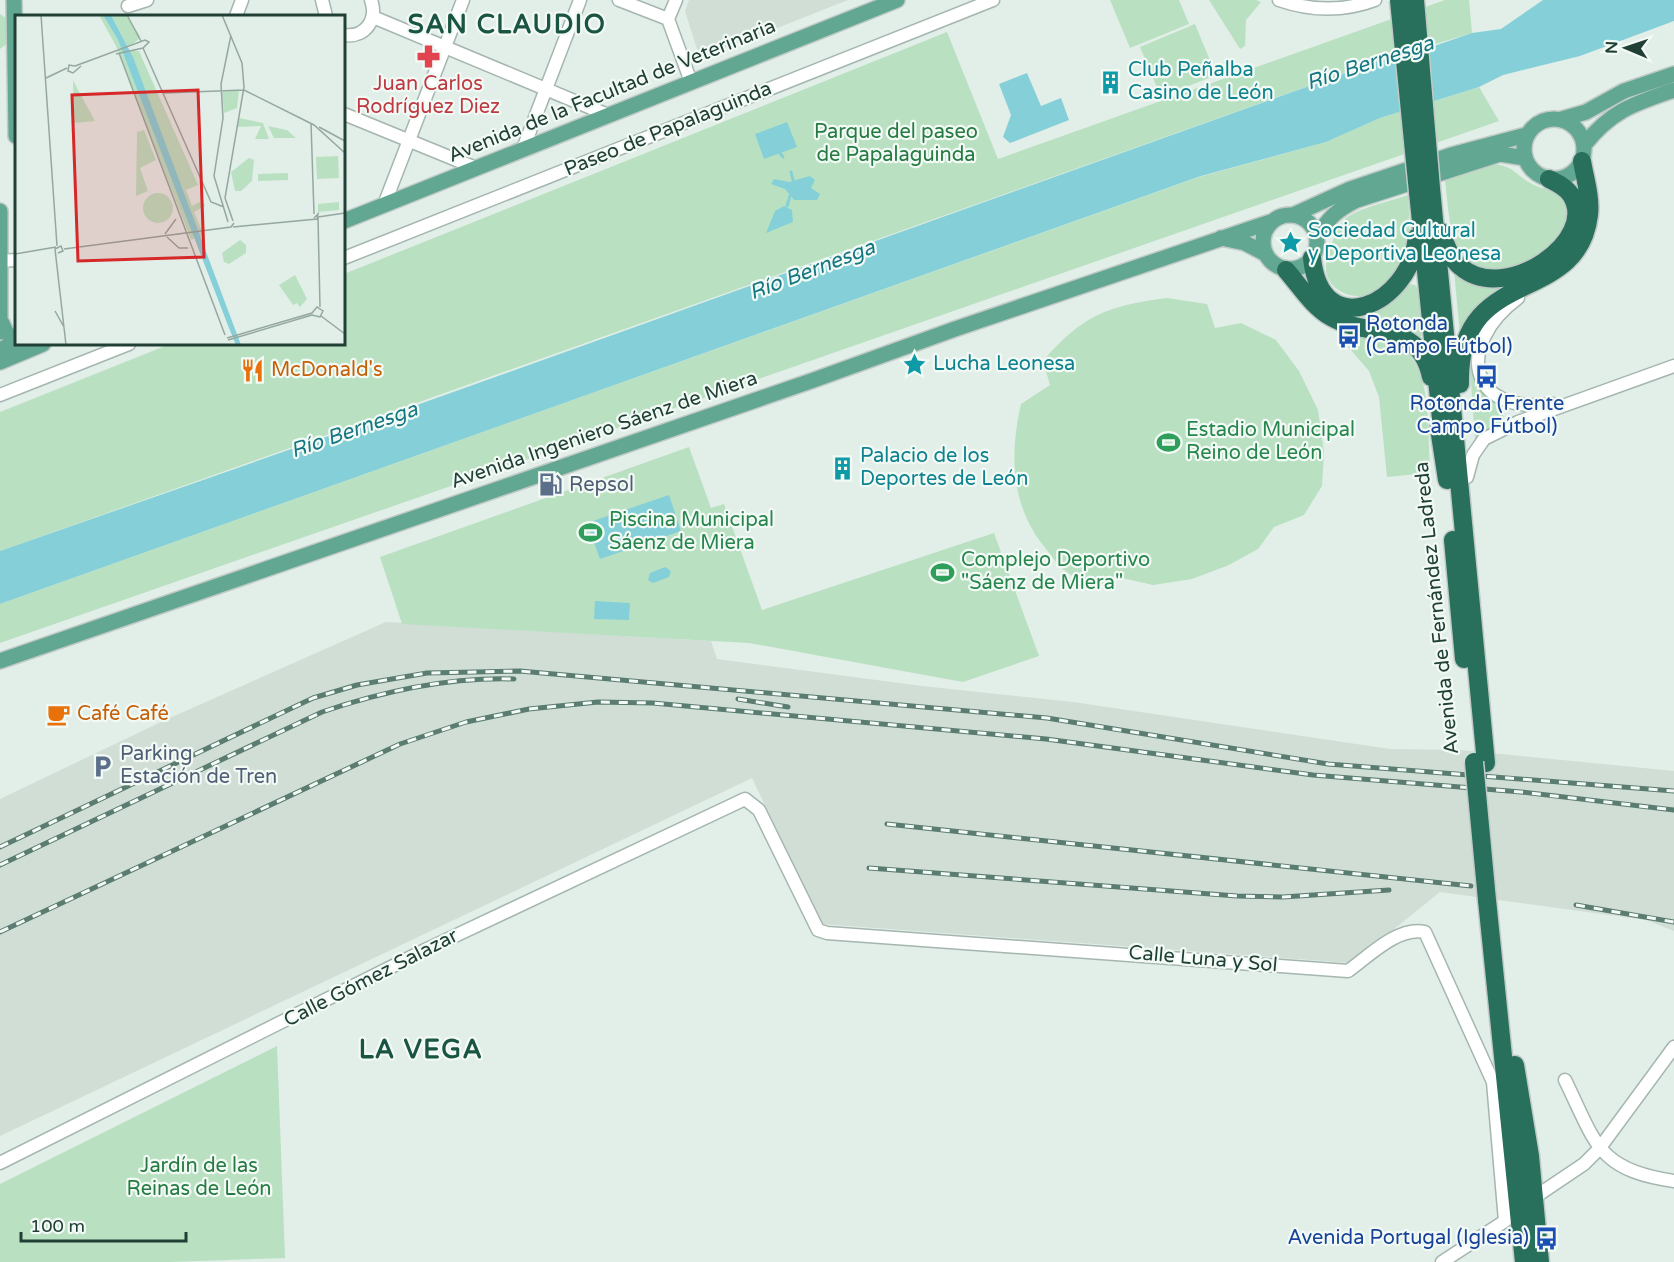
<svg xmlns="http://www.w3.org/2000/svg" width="1674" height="1262" font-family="'Varela Round',sans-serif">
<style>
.built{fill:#d0ded6}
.green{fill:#b9e1c1}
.water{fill:#85d0d8}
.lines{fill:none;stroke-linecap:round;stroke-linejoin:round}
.stream{stroke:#85d0d8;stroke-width:3}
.minor-casing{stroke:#a4b6af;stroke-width:15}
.major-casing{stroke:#c1cac7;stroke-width:18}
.highway-casing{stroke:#c1cac7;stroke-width:21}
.minor{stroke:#fff;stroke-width:12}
.major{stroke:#62a791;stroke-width:15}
.highway{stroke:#29705c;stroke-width:18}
.rail-casing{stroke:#5a7c71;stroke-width:5}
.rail{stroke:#f3faf6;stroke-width:3;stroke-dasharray:9;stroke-linecap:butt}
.highway-bridge-casing{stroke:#c1cac7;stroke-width:21;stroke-linecap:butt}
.highway-bridge{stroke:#29705c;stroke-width:18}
.labels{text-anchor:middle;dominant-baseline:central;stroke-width:4.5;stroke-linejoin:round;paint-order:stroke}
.culture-label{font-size:20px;fill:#0d838f;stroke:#f3faf6;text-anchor:start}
.health-label{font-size:20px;fill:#be3a42;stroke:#f3faf6}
.street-label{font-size:20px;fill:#204036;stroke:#f3faf6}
.park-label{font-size:20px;fill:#267b42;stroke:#f3faf6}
.transit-label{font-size:20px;fill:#164399;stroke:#f3faf6;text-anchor:start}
.food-label{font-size:20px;fill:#c56008;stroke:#f3faf6;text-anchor:start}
.leisure-label{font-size:20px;fill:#27864d;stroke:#f3faf6;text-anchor:start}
.service-label{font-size:20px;fill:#4e5e75;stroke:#f3faf6;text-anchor:start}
.water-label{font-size:21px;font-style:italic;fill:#147782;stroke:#f3faf6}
.district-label{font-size:26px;font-weight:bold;letter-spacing:1.5px;fill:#1a5543;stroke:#f3faf6}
.inset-road{fill:none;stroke:#94a8a1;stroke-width:1.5}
.view{fill:#d62828;fill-opacity:0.15;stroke:#d62828;stroke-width:3}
.inset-edge{fill:none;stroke:#204036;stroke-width:3}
</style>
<rect width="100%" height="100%" fill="#e2eee8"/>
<path class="built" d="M 689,0 L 848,0 L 711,54 L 697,49 L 685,11 Z
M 386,622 L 711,641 L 717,659 L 922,686 L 1073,702 L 1390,749 L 1460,750 L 1674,771 L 1674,931 L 1646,920 L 1440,892 L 1352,963 L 822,924 L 752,778 L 0,1136 L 0,799 L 163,721 Z"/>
<path class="green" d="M 1110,0 L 1179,0 L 1189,24 L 1130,48 Z
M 1209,0 L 1256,0 L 1261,2 L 1246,20 L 1245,46 L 1240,49 Z
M 1445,0 L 1469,0 L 1472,33 L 1379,61 L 0,551 L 0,412 L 170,344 L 344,344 L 344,274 L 947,32 L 998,159 Z
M 0,14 L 7,19 L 9,42 L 0,49 Z
M 1195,24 L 1216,75 L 1161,97 L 1140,47 Z
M 1479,87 L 1499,121 L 0,643 L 0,604 L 1199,177 L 1326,142 L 1380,118 Z
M 1495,164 C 1516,167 1518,178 1534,185 C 1547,191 1563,191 1567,206 C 1577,242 1487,301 1458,248 C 1448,228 1448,202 1445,180 Z
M 1408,195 C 1409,212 1411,229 1407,246 C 1403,263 1390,286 1373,293 C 1354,302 1325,290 1326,267 C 1326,261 1328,254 1330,249 C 1333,239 1337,228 1344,220 C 1356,208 1392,201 1408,195 Z
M 1454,271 L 1503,284 L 1505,290 L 1460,334 Z
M 1409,284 L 1415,285 L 1418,289 L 1423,334 L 1417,342 L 1373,321 L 1370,317 L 1373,311 Z
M 1167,298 L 1207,304 L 1215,328 L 1241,323 L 1276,340 L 1299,371 L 1318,410 L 1324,452 L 1322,486 L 1304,515 L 1274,527 L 1258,549 L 1229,565 L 1192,579 L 1153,585 L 1122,578 L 1093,587 C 1083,582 1073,577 1064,570 C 1057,565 1052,556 1046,549 C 1011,507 1009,456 1021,404 L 1050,385 L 1043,361 C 1083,315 1107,306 1167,298 Z
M 1341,332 C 1357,337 1375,336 1391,342 C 1434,359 1427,425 1430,463 L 1417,474 L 1387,477 L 1379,397 L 1369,371 L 1338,335 Z
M 1470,370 L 1475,371 L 1486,395 L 1501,405 L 1504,421 L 1475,438 Z
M 689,447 L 711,508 L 724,504 L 762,610 L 994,533 L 1039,656 L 963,682 L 749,643 L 402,624 L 380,557 Z
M 277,1046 L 285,1258 L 171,1262 L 0,1262 L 0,1184 Z"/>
<path class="water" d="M 1543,0 L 1674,0 L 1674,21 L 1580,56 L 1503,75 L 1479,87 L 1380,118 L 1326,142 L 1201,176 L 0,604 L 0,551 L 400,411 L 1379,61 L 1405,56 L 1472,33 L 1501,29 Z
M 1027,73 L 1041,106 L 1061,98 L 1069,120 L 1010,143 L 1003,137 L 1011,115 L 999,84 Z
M 787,122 L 797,147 L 764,159 L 755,134 Z
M 810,176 L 815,180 L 811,188 L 820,194 L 817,200 L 794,200 L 785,189 L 771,184 L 774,179 L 789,182 Z
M 784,206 L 792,210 L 793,222 L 766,233 L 775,211 Z
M 669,495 L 681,531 L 600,559 L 587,523 Z
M 665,567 L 671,571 L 669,577 L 653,583 L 648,580 L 650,573 Z
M 595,601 L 630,603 L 629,620 L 594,619 Z"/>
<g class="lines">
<path class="stream" d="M 780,153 L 783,157
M 791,172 L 793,180
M 787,206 L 790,196"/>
<defs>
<path id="minor" d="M 322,0 L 326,16
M 619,0 L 668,19
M 676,0 L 668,19 L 691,82
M 1279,0 C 1311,11 1343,12 1375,0
M 128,6 L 147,0
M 236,16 L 242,0
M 373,17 L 608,115
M 344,35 C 365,38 378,20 371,0
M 344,114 L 476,168
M 523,149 L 580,0
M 384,205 L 463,0
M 344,258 L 993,0
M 0,261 L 16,260
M 1518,298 C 1456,344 1465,415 1553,404
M 0,395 L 129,344
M 1467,477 L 1473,455 L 1484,439 L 1518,422 L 1674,366
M 1565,1080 C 1596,1143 1597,1170 1674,1181
M 0,1163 L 425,950 L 745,799 L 759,810 L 818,930 L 827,933 L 1348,971 C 1369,956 1398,926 1425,932 L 1493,1082 L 1505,1221 L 1442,1262
M 1535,1197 L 1584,1164 L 1599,1149 L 1674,1047"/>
<path id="major" d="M 14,0 L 16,136
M1524 149a30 30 0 1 1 60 0a30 30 0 1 1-60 0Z
M 1562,119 L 1586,112 L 1624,91 L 1674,74
M 1585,144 C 1612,110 1634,104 1674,90
M 0,211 L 0,332
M1263 242a27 27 0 1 1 54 0a27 27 0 1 1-54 0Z
M 1293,215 L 1350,189 L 1451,155 L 1526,135
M 344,221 L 897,0
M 1317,237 C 1328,218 1338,209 1357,200 L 1500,154 L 1525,158
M 1221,238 L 1245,243 L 1264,253
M 2,323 L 6,332 L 16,342
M 0,350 L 16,342
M 0,362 L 43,344
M 0,661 L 811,381 L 955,329 L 1270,222"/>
<path id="highway" d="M 1431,188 L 1486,763
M 1418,192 L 1443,438
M 1441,232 C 1446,245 1450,258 1461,267 C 1505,305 1600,240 1571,195 C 1566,187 1557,183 1549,179
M 1312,258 C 1321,344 1410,306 1417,237
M 1286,270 C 1300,286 1312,306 1331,317 C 1368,339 1419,319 1431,377
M 1460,384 C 1457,263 1578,308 1589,215 C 1591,197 1585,179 1582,161
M 1439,428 L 1447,480
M 1453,540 L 1464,659
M 1487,900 L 1524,1262
M 1515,1065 L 1530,1156 L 1540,1262"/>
</defs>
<use href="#minor" class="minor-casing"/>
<use href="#major" class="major-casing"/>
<use href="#highway" class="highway-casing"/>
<use href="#minor" class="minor"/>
<use href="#major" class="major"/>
<use href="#highway" class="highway"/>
<defs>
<path id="rail" d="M 738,699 L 788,707
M 887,824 L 1471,886
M 0,847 L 313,698 L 357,685 L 427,673 L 520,671 L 1047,718 L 1328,764 L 1674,791
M 0,865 L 322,712 C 384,691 448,677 514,679
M 869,868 L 1237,896 L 1283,897 L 1389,890
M 1576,905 L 1674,922
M 0,932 L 400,744 L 466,722 L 529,709 L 598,702 L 653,703 L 1046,739 L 1313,775 L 1521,792 L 1674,810"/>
</defs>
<use href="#rail" class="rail-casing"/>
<use href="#rail" class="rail"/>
<defs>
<path id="highway-bridge" d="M 1399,0 L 1418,192
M 1415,0 L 1431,188
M 1474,762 L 1487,900"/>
</defs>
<use href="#highway-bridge" class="highway-bridge-casing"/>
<use href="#highway-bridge" class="highway-bridge"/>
</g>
<defs>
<symbol id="pharmacy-bare" viewBox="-9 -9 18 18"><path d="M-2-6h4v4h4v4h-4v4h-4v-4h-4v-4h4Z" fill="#e0444e" stroke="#f3faf6" stroke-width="2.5" paint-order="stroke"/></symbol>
<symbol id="building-bare" viewBox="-9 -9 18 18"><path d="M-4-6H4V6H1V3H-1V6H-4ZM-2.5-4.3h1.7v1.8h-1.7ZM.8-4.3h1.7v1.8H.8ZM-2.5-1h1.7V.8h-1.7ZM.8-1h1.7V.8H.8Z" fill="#0f9aa8" stroke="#f3faf6" stroke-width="2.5" paint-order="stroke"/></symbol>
<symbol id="sight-bare" viewBox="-9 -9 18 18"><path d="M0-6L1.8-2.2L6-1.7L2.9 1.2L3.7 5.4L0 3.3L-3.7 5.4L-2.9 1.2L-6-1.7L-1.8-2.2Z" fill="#0f9aa8" stroke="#f3faf6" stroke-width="2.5" paint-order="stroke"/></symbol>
<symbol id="bus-bare" viewBox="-9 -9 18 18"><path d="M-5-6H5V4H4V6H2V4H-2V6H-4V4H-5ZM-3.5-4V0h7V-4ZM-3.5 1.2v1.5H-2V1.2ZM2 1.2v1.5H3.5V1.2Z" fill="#1a4fb4" stroke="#f3faf6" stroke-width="2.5" paint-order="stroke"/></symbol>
<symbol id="restaurant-bare" viewBox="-9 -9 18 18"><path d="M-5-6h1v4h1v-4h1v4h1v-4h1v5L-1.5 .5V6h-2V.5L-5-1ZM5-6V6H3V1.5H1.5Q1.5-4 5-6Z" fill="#e8710a" stroke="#f3faf6" stroke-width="2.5" paint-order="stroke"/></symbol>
<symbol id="stadium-bare" viewBox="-9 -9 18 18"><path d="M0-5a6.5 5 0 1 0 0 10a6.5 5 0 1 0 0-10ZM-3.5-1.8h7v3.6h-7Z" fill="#2e9e5b" stroke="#f3faf6" stroke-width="2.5" paint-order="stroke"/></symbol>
<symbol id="fuel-bare" viewBox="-9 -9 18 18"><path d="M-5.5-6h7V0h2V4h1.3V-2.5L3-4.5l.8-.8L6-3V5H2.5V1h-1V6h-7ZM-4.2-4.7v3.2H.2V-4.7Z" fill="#5c6f8a" stroke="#f3faf6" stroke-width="2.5" paint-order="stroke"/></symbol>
<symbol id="cafe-bare" viewBox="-9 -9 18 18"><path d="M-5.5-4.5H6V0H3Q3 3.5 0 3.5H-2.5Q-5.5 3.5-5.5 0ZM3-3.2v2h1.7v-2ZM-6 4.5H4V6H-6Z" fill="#e8710a" stroke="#f3faf6" stroke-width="2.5" paint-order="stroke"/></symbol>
<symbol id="parking-bare" viewBox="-9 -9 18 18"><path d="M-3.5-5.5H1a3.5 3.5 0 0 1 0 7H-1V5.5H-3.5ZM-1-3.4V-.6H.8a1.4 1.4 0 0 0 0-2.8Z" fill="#5c6f8a" stroke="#f3faf6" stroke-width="2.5" paint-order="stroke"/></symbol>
</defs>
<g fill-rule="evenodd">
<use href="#pharmacy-bare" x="412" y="40" width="33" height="33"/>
<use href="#building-bare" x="1094" y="66" width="33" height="33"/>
<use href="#sight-bare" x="1274" y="226" width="33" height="33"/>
<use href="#bus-bare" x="1332" y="320" width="33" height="33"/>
<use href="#sight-bare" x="898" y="348" width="33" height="33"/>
<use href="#restaurant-bare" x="236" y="354" width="33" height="33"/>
<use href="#bus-bare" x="1470" y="360" width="33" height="33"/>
<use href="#stadium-bare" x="1152" y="426" width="33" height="33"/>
<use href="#building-bare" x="826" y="452" width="33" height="33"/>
<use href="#fuel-bare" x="534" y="468" width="33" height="33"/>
<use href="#stadium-bare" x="574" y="516" width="33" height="33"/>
<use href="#stadium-bare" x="926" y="556" width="33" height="33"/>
<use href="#cafe-bare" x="42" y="698" width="33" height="33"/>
<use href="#parking-bare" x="86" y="750" width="33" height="33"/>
<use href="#bus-bare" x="1530" y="1222" width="33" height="33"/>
</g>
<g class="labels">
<g class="culture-label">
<text x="1128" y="70">Club Peñalba<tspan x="1128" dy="23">Casino de León</tspan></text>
<text x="1308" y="231">Sociedad Cultural<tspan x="1308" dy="23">y Deportiva Leonesa</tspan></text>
<text x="933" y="364">Lucha Leonesa</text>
<text x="860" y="456">Palacio de los<tspan x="860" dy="23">Deportes de León</tspan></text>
</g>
<g class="health-label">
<text x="428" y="84">Juan Carlos<tspan x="428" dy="23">Rodríguez Diez</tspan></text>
</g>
<g class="street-label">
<text transform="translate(612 91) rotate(-22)">Avenida de la Facultad de Veterinaria</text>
<text transform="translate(668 129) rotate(-22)">Paseo de Papalaguinda</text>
<text transform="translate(604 430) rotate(-19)">Avenida Ingeniero Sáenz de Miera</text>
<text transform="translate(1437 608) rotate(-96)">Avenida de Fernández Ladreda</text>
<text transform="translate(1203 959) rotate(5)">Calle Luna y Sol</text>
<text transform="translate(371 978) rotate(-27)">Calle Gómez Salazar</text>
</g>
<g class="park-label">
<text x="896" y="132">Parque del paseo<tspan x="896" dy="23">de Papalaguinda</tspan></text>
<text x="199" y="1166">Jardín de las<tspan x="199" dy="23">Reinas de León</tspan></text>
</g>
<g class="transit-label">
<text x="1366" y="324">Rotonda<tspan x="1366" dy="23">(Campo Fútbol)</tspan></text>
<text x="1487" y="404" text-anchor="middle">Rotonda (Frente<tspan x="1487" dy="23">Campo Fútbol)</tspan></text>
<text x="1529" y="1238" text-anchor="end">Avenida Portugal (Iglesia)</text>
</g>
<g class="food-label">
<text x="271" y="370">McDonald's</text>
<text x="77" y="714">Café Café</text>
</g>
<g class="leisure-label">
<text x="1186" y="430">Estadio Municipal<tspan x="1186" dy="23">Reino de León</tspan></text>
<text x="609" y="520">Piscina Municipal<tspan x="609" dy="23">Sáenz de Miera</tspan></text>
<text x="961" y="560">Complejo Deportivo<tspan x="961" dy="23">"Sáenz de Miera"</tspan></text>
</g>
<g class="service-label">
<text x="569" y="485">Repsol</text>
<text x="120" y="754">Parking<tspan x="120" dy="23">Estación de Tren</tspan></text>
</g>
<g class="water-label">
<text transform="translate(1370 63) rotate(-18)">Río Bernesga</text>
<text transform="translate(812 270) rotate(-21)">Río Bernesga</text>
<text transform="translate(354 430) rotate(-19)">Río Bernesga</text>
</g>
<g class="district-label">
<text x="507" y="24">SAN CLAUDIO</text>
<text x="421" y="1049">LA VEGA</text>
</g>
</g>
<g transform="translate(15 15)">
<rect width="330" height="330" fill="#e2eee8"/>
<path d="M 84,0 L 88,0 L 103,25 L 170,195 L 180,223 L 176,225 L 101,31 ZM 96,0 L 111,0 L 125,21 L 123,25 L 113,32 ZM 115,36 L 124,36 L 183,170 L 171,175 L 177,191 L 188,185 L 190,191 L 179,197 L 189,221 L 185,222 ZM 58,65 L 63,75 L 80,106 L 59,108 ZM 224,75 L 222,93 L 209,98 L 207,77 ZM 224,103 L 248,108 L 254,124 L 240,124 L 246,111 L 222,112 ZM 253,111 L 272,115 L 281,123 L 259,123 ZM 129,115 L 141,145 L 125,153 L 133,176 L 121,181 L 122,117 ZM 323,141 L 324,163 L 302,164 L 301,142 ZM 234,143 L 239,145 L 237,166 L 226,176 L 220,176 L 216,157 ZM 273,158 L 273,165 L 243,166 L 243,159 ZM128 193a15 15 0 1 1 30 0a15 15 0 1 1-30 0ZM 324,187 L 324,195 L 303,197 L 303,189 ZM 225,225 L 231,230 L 231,238 L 214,249 L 209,247 L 207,238 ZM 280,260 L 292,284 L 285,292 L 282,288 L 278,290 L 264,270 Z" fill="#b9e1c1"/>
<path d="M 88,0 L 96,0 L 118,42 L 226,330 L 221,330 L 214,313 L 103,25 Z" fill="#85d0d8"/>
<path class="inset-road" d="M 26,0 L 42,231M 112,0 L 126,26M 207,0 L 227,48 L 229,72 L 210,183 L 218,206M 128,33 L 196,187 L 209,192M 104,38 L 210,320M 60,51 L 130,25 L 134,27 L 128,33 L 101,39M 60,51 L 54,50 L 53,56 L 58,58 L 66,51M 31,63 L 52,53M 146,74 L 150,78 L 229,75 L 299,110 L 330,138M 296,108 L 299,199M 304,112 L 330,126M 303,202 L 330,198M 303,203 L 305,292M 213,207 L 199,161 L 208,103 L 206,69 L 216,20M 218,212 L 302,204 L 303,199 L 299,203M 150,219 L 161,204M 152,222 L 164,233 L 173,233M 49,234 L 216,212 L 219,208M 43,238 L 48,236 L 46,231 L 40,234 L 51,330M 0,239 L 41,232M 40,296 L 49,312M 306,301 L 330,319M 212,323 L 297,298 L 302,292 L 308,296 L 305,302 L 297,300 L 213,325"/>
<path class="view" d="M 183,75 L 189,242 L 63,246 L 57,80 Z"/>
<rect width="330" height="330" class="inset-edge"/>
</g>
<g transform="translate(1626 48) rotate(272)" stroke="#f3faf6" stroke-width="4.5" paint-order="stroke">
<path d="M0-4.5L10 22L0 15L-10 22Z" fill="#204036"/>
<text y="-9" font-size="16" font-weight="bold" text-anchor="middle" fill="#204036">N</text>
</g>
<path d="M21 1232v9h165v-9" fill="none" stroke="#204036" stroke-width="3"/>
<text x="30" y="1232" font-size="18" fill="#204036" stroke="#f3faf6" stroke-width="4.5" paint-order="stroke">100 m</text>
</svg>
